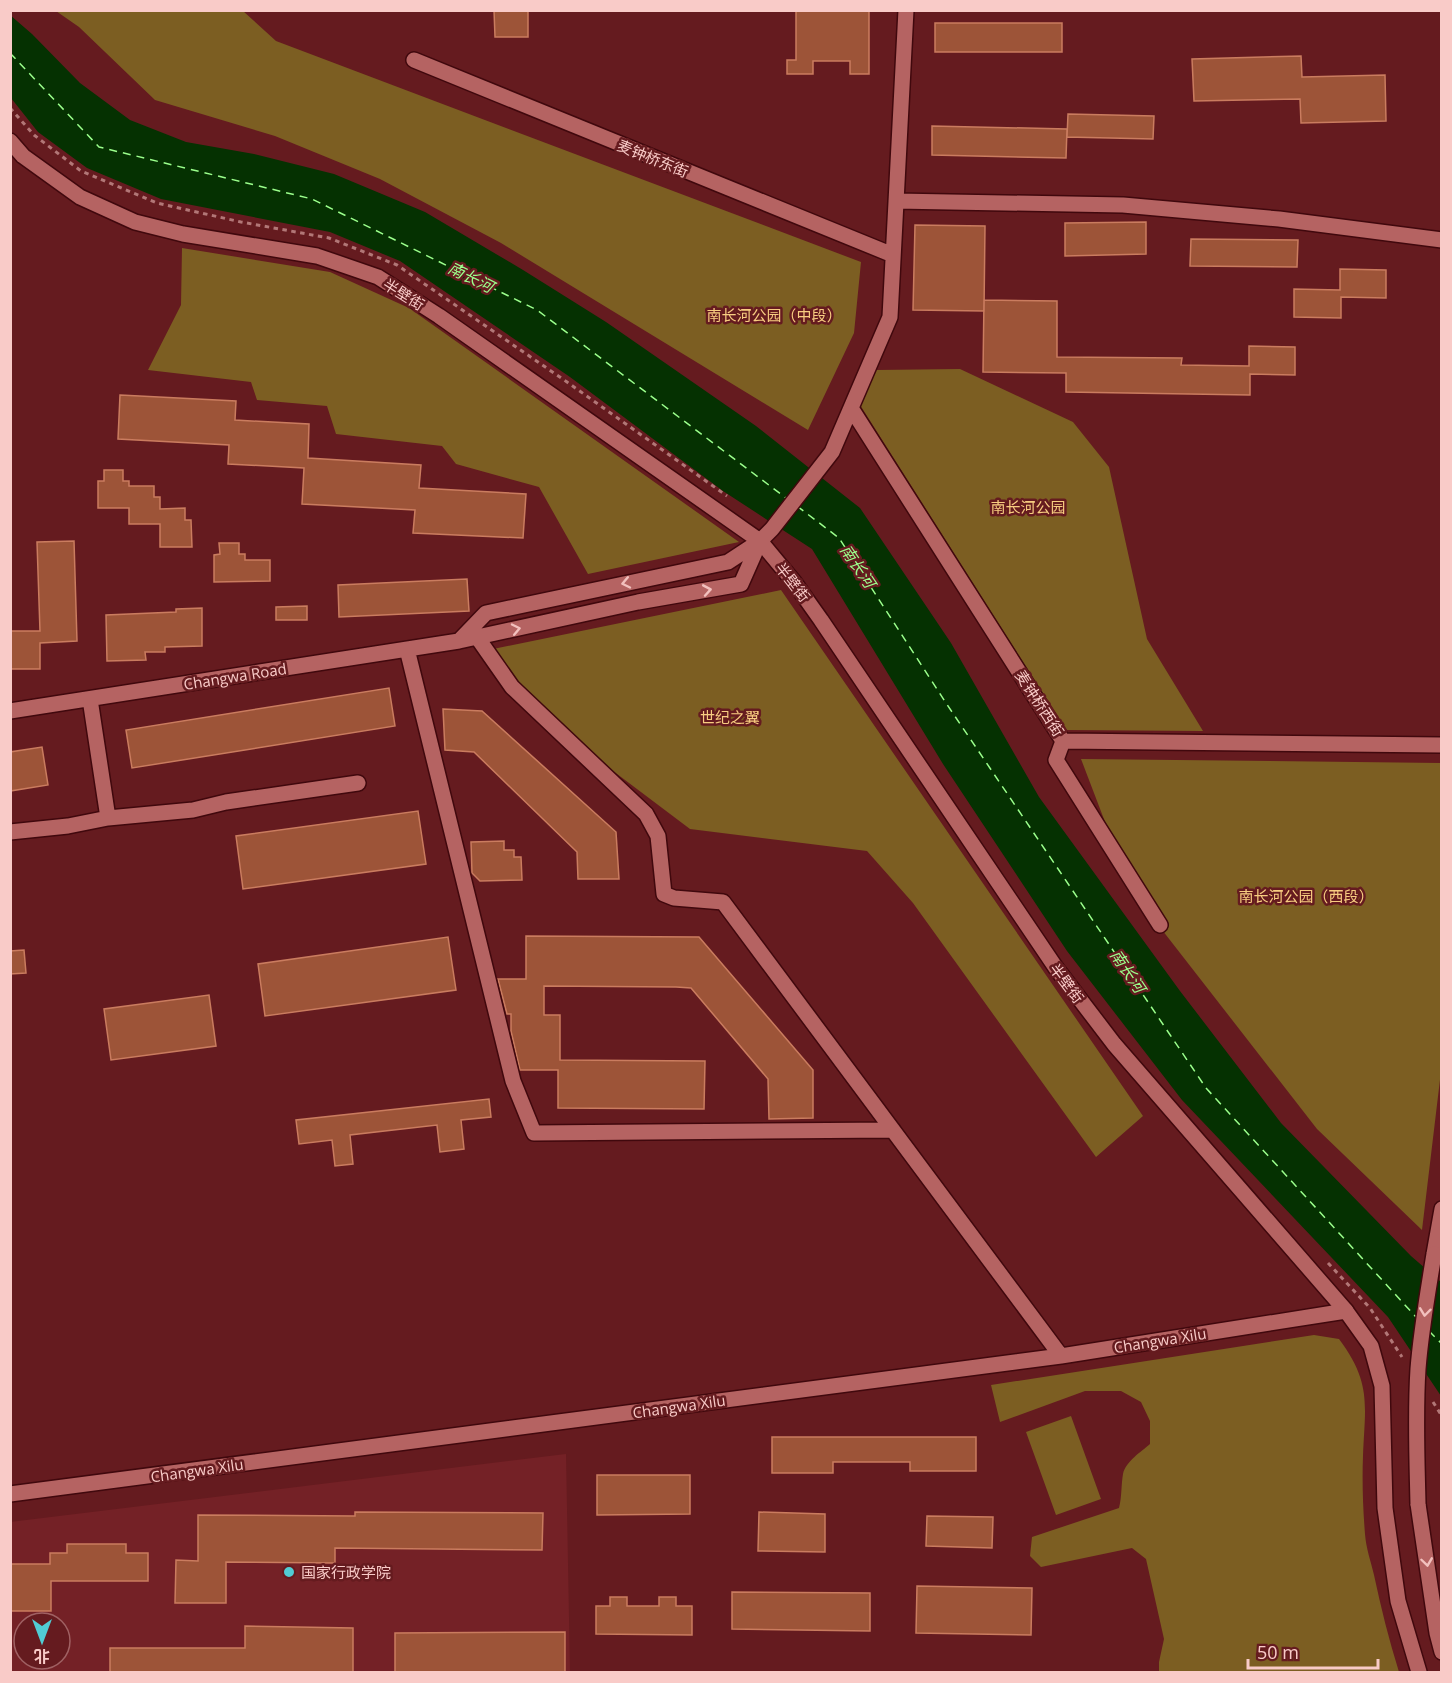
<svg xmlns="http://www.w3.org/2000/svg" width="1452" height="1683" font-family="'Open Sans','Noto Sans SC',sans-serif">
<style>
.built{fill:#742126;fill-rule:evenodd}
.green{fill:#7c5e22}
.water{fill:#053101}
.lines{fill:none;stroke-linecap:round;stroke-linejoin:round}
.ferry{stroke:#9bff8c;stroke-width:1.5;stroke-dasharray:8 6;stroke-linecap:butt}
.building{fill:#9d5438;stroke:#ca7c5f;stroke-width:1.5}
.minor-casing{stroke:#40080d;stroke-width:18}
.tertiary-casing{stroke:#40080d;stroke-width:18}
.path{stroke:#b27777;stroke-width:3;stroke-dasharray:4.5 4.5;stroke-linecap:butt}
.minor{stroke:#b56362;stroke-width:15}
.tertiary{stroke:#b56362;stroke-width:15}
.tertiary-bridge-casing{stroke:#40080d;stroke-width:18;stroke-linecap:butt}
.tertiary-bridge{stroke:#b56362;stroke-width:15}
.oneway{stroke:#f2c1be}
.poi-dot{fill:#51ccd4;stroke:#651b1f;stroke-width:2}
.labels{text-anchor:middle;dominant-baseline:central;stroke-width:5;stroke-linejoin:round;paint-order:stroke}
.street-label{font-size:15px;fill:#f9cbc8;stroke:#651b1f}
.park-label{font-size:15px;fill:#f8cd81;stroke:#651b1f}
.poi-label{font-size:15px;fill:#f9cbc8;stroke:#651b1f;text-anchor:start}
.water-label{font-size:16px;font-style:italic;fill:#9bff8c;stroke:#651b1f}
</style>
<rect width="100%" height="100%" fill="#651b1f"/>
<path class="built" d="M 566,1454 L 570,1672 L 11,1672 L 10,1522 ZM 24,1623 L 60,1623 L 60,1659 L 24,1659 Z"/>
<path class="green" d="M 56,11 L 243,11 L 276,41 L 861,262 L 854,333 L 808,430 L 501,243 L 380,179 L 275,136 L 155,100 L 79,27 Z
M 182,248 L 330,272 L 409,308 L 739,542 L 588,574 L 539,487 L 456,464 L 442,446 L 336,434 L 327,406 L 257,400 L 251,382 L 148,370 L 181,305 Z
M 960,369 L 1073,422 L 1109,467 L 1147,639 L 1203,731 L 1066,730 L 860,405 L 876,370 Z
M 781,590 L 1143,1116 L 1096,1157 L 913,903 L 867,851 L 690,829 L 503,688 L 493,649 Z
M 1081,759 L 1441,763 L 1442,1063 L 1422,1230 L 1317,1129 L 1131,890 Z
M 1314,1335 L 1339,1339 C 1372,1383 1365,1405 1363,1456 C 1362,1482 1363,1509 1365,1534 C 1366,1548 1371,1562 1374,1575 C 1381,1608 1389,1640 1399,1672 L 1159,1672 L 1159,1662 L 1164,1639 L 1146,1559 L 1132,1548 L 1041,1567 L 1030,1556 L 1032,1537 L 1119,1508 C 1122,1497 1121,1485 1123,1474 C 1126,1461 1141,1452 1150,1444 L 1150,1421 L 1141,1402 L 1121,1391 L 1085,1391 L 1000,1422 L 991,1385 Z
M 1071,1416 L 1101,1499 L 1056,1515 L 1026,1432 Z"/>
<path class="water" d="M 10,15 L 32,34 L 80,83 L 130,120 L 186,142 L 254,154 L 334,174 L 425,212 L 523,270 L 606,322 L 756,426 L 860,508 L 951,643 L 1039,797 L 1180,991 L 1281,1123 L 1411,1256 L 1441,1282 L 1441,1396 L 1388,1317 L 1182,1100 L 1067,951 L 943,764 L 812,549 L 723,491 L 570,377 L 400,261 L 330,232 L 161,199 L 87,168 L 38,132 L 11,98 Z"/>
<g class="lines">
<path class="ferry" d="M 10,53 L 99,147 L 312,199 L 537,310 L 786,498
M 797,506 L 839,538 L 946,703 L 1206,1088 L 1416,1317
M 1429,1331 L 1442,1344"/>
</g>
<path class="building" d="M 494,10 L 528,10 L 528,37 L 495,37 Z
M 796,10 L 869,10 L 869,74 L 850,74 L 850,61 L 813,61 L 813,74 L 787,74 L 787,60 L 796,60 Z
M 935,23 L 1062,23 L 1062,52 L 935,52 Z
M 1301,56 L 1302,77 L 1385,75 L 1386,121 L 1301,123 L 1300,99 L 1194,101 L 1192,59 Z
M 1068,114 L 1154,116 L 1153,139 L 1067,137 Z
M 932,126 L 1067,129 L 1066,158 L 932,155 Z
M 1146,222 L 1146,254 L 1065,256 L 1065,223 Z
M 915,225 L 985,226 L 984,311 L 913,310 Z
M 1191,239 L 1298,240 L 1297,267 L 1190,266 Z
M 1340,269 L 1386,270 L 1386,298 L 1341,297 L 1341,318 L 1294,317 L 1294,289 L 1340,290 Z
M 984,300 L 1057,301 L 1057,357 L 1182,358 L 1181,365 L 1249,366 L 1249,346 L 1295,347 L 1295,375 L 1250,374 L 1250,395 L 1066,392 L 1066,373 L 983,372 Z
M 120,395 L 236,401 L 235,420 L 309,424 L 308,458 L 421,465 L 419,488 L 526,494 L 523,538 L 413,533 L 415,510 L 302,504 L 304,468 L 228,464 L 229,445 L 118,439 Z
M 104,470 L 123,470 L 123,481 L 129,481 L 129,486 L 154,486 L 154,497 L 160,497 L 160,509 L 185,508 L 185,520 L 191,520 L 192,547 L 160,547 L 160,524 L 129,524 L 129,508 L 98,508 L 98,481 L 104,481 Z
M 74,541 L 77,641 L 40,643 L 40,669 L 10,669 L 10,631 L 40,631 L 37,542 Z
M 219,543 L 239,543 L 239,554 L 245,554 L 245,560 L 270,560 L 270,581 L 214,582 L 214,555 L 220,554 Z
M 467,579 L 469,611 L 339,617 L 338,585 Z
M 307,606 L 307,620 L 276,620 L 276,607 Z
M 202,608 L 202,646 L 165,647 L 165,652 L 145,652 L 146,660 L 107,661 L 106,615 L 176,612 L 176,609 Z
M 389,688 L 395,726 L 132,768 L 126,730 Z
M 443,709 L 482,711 L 616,832 L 619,879 L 578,879 L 577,852 L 474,752 L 445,750 Z
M 42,747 L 48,785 L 10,791 L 10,752 Z
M 418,811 L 426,864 L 243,889 L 236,836 Z
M 504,841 L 504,850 L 514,850 L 514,857 L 521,857 L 522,880 L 480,881 L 472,873 L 471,842 Z
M 526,936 L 699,937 L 813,1070 L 813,1118 L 769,1119 L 768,1079 L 691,988 L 676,987 L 544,986 L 544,1015 L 560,1015 L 560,1060 L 705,1061 L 704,1109 L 558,1108 L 558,1070 L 520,1070 L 511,1031 L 511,1014 L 507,1014 L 498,979 L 526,979 Z
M 448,937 L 456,990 L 265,1016 L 258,964 Z
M 24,950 L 26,973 L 10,974 L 10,951 Z
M 209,995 L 216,1046 L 111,1060 L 104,1009 Z
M 489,1099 L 491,1117 L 461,1120 L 464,1149 L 440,1152 L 437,1125 L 350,1135 L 353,1164 L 335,1166 L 332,1140 L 299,1144 L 296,1120 Z
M 772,1437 L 976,1437 L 976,1471 L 910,1471 L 910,1462 L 833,1462 L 833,1473 L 772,1473 Z
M 597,1475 L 690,1475 L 690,1514 L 597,1515 Z
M 355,1512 L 543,1513 L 542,1550 L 335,1548 L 335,1563 L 226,1562 L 226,1603 L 175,1603 L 176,1560 L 198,1561 L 198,1515 L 355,1516 Z
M 759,1512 L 825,1514 L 825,1552 L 758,1551 Z
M 927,1516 L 993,1517 L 992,1548 L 926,1546 Z
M 67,1544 L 126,1544 L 126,1553 L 148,1553 L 148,1581 L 51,1581 L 51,1611 L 10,1611 L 10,1564 L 50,1564 L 50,1553 L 67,1553 Z
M 917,1586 L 1032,1588 L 1031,1635 L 916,1633 Z
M 732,1592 L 870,1593 L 870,1631 L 732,1629 Z
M 610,1597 L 627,1597 L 627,1606 L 659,1606 L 659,1597 L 676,1597 L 676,1606 L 692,1606 L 692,1635 L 596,1634 L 596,1606 L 610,1606 Z
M 245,1626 L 353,1628 L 353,1672 L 110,1672 L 110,1648 L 245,1648 Z
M 565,1632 L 565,1672 L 395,1672 L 395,1633 Z"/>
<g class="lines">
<defs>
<path id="minor" d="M 414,60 L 893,255
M 10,141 L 23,156 L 80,197 L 135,222 L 183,234 L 317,256 L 378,277 L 439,316 L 760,541 L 794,582 L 821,620 L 1056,968 L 1114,1044 L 1346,1311
M 896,201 L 1123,205 L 1279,219 L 1442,240
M 851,408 L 1063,741 L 1442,745
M 477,637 L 512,687 L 646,814 L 658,836 L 664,894 L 674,898 L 723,902 L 1061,1356
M 459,641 L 486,613 L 728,562 L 760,541 L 772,529 L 832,452 L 890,317 L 906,10
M 407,649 L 513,1081 L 534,1133 L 893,1130
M 90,699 L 108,818
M 10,711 L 459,641 L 638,602 L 741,584 L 760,541
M 1063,741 L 1056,760 L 1160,925
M 10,832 L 68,826 L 108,818 L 193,810 L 226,802 L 358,783
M 10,1494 L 1061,1356 L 1346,1311"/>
<path id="tertiary" d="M 1434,1254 L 1442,1209
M 1346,1311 L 1371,1346 L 1382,1386 L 1385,1508 L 1398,1601 L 1419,1672
M 1418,1504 L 1437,1633 L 1442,1652"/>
</defs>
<use href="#minor" class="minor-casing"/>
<use href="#tertiary" class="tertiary-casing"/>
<path class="path" d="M 10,108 L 34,135 L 81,171 L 157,203 L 241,222 L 329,238 L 397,265 L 567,382 L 727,496
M 1328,1263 L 1370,1308 L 1402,1357
M 1433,1402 L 1442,1416"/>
<use href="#minor" class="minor"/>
<use href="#tertiary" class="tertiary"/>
<defs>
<path id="tertiary-bridge" d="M 1418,1504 C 1417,1459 1415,1414 1418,1369 C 1421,1330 1428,1292 1434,1254"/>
</defs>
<use href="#tertiary-bridge" class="tertiary-bridge-casing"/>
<use href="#tertiary-bridge" class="tertiary-bridge"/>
</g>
<defs><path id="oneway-chevron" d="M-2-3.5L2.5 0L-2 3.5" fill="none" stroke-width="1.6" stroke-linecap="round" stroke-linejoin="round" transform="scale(1.5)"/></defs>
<g class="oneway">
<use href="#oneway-chevron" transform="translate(626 583) rotate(168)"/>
<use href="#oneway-chevron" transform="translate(707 590) rotate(-10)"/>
<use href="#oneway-chevron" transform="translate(516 629) rotate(-12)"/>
<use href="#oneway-chevron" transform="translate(1425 1312) rotate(97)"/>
<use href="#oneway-chevron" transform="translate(1427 1562) rotate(82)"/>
</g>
<circle class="poi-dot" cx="289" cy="1572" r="6"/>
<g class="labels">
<g class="street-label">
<text transform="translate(653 158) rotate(22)">麦钟桥东街</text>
<text transform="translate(404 294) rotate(32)">半壁街</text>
<text transform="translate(793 582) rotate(52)">半壁街</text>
<text transform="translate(235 676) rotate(-9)">Changwa Road</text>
<text transform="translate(1040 703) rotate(57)">麦钟桥西街</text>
<text transform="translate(1067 983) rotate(53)">半壁街</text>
<text transform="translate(1160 1340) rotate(-9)">Changwa Xilu</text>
<text transform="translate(679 1406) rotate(-8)">Changwa Xilu</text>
<text transform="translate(197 1470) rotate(-8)">Changwa Xilu</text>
</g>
<g class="park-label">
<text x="774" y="315">南长河公园（中段）</text>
<text x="1028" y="507">南长河公园</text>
<text x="730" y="717">世纪之翼</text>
<text x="1306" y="896">南长河公园（西段）</text>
</g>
<g class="poi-label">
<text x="301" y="1572">国家行政学院</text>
</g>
<g class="water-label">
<text transform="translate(471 277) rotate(26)">南长河</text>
<text transform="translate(858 566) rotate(56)">南长河</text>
<text transform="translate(1128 971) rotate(56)">南长河</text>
</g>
</g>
<rect width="1452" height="1683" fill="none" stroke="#f9cbc8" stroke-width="24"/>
<g transform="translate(42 1641) rotate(180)"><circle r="28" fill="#651b1f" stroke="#a06163" stroke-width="1.5"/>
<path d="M0-4.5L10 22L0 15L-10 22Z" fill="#51ccd4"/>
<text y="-9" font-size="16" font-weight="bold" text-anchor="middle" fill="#f9cbc8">北</text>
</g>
<path d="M1248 1659v9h130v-9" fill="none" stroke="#f9cbc8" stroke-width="3"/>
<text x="1257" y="1659" font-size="18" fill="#f9cbc8" stroke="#651b1f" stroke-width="4.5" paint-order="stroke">50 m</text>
</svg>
